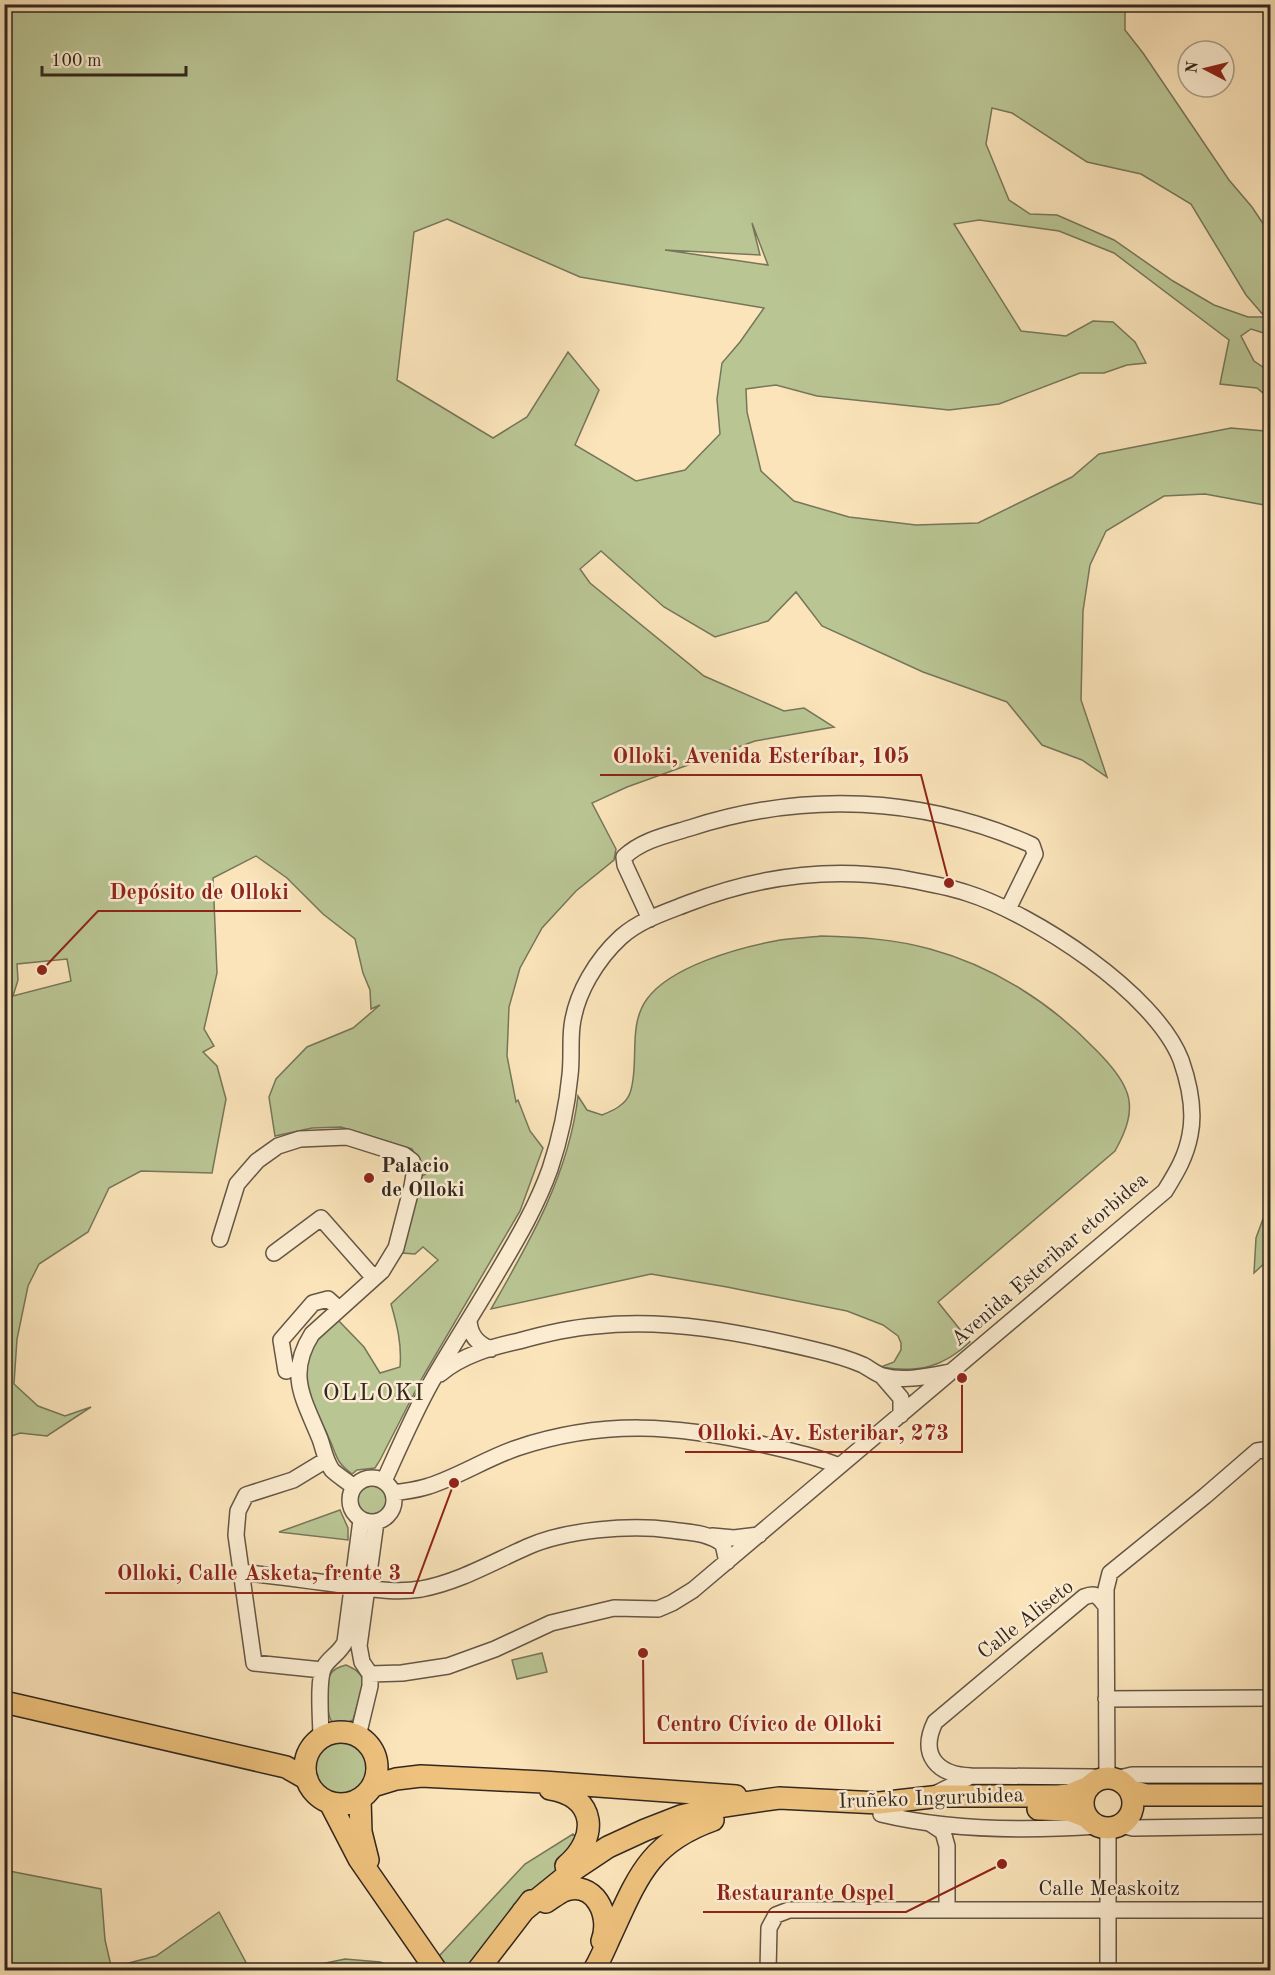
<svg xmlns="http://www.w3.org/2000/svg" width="1275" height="1975" font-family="'Old Standard TT',serif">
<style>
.green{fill:#bac594;stroke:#76765a;stroke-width:1.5;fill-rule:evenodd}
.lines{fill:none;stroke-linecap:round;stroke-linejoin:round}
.minor-casing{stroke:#655646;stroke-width:18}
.highway-casing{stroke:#33271f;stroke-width:24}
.minor{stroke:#fcedd2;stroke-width:15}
.highway{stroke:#eec27d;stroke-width:21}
.poi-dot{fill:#8f2418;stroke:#fcedd2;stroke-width:2}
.labels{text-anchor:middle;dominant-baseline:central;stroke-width:5;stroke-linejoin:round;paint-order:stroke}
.poi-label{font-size:21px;font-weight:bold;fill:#33271f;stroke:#fcedd2;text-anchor:start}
.street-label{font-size:21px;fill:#33271f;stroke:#fcedd2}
.quarter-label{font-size:24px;letter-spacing:1.5px;fill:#33271f;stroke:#fcedd2}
.leader{fill:none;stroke:#8f2418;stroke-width:2}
.callout-dot{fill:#8f2418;stroke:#fcedd2;stroke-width:2}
.callout-label{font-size:22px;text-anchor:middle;font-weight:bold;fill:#8f2418;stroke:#fcedd2;stroke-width:5;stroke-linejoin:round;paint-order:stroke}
</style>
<rect width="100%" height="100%" fill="#fbe4ba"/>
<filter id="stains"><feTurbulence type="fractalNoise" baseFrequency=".00333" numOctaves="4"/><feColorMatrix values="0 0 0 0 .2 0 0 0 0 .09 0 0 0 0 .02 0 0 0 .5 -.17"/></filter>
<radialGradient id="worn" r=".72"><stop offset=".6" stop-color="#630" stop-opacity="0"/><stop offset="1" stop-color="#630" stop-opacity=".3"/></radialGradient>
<path class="green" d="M 4,5 L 1125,5 L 1125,30 L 1143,53 L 1229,180 L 1252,207 L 1270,234 L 1270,335 L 1251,329 L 1241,336 L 1254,361 L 1270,372 L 1270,399 L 1257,388 L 1220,384 L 1229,340 L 1114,253 L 1059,231 L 979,220 L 954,224 L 1021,331 L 1066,336 L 1093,321 L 1113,322 L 1135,342 L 1146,363 L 1127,365 L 1104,373 L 1080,373 L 999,404 L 949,410 L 817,396 L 776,385 L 746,389 L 747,412 L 761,471 L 794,501 L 849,517 L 916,525 L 978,523 L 1072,477 L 1099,454 L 1231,428 L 1265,431 L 1270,437 L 1270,506 L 1205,494 L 1164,496 L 1106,531 L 1090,565 L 1083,611 L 1081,700 L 1107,777 L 1082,760 L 1042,745 L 1007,702 L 923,672 L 822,626 L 796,592 L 768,621 L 715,637 L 664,607 L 601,551 L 580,569 L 590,583 L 704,676 L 784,711 L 804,708 L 834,727 L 755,741 L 627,787 L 592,803 L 616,849 L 614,860 L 576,891 L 542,928 L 520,968 L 509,1007 L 507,1056 L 516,1102 L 518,1100 L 530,1131 L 543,1148 L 520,1211 L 422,1378 L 380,1460 L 375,1468 L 357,1470 L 352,1474 C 334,1461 337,1454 328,1436 C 314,1406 294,1375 315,1343 C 321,1335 329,1327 336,1318 L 364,1347 L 380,1373 L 400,1367 C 402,1344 397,1325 391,1304 L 438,1260 L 423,1247 L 415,1254 L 402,1253 L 420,1177 L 426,1174 L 412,1149 L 341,1127 L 312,1128 L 275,1136 L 269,1097 L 276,1079 L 307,1047 L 353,1028 L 380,1005 L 371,1009 L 370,990 L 363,973 L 355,939 L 323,914 L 287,878 L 256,856 L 213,878 L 217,973 L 204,1029 L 214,1046 L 203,1052 L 217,1066 L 226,1099 L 212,1173 L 141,1171 L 109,1188 L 88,1232 L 39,1264 L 28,1286 L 17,1339 L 14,1384 L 38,1406 L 65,1416 L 91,1407 L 47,1436 L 20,1433 L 6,1438 L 5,1442 ZM 992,108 L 1012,113 L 1087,162 L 1141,174 L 1191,204 L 1246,295 L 1265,317 L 1248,317 L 1214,305 L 1173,281 L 1114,240 L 1057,215 L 1030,214 L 1009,200 L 986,144 ZM 447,219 L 580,277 L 764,308 L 740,342 L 722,363 L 717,399 L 720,434 L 685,470 L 636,481 L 575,445 L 599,390 L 568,352 L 527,417 L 493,438 L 397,380 L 414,232 ZM 752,223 L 768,265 L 665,250 L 760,255 ZM 67,959 L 71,981 L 13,996 L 18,980 L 17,964 Z
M 821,936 C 858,937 894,939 930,949 C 993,966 1051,1003 1096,1050 C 1107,1061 1120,1075 1126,1090 C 1135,1111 1125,1133 1115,1151 L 938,1302 L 970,1342 C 942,1368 918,1373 881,1367 L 894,1362 L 901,1350 L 901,1343 L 898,1336 L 883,1325 L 847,1311 L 727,1287 L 651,1274 L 491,1309 C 530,1241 569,1174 578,1096 L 587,1110 L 602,1115 C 612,1111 626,1105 630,1093 C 640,1065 627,1026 647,999 C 670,967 737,948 775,941 C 790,938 806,938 821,936 Z
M 1270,1200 L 1270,1258 L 1254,1273 L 1256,1238 Z
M358 1500a14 14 0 1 1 28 0a14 14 0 1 1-28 0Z
M 340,1510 L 348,1528 L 348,1540 L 279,1532 Z
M 542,1653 L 547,1672 L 517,1679 L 512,1660 Z
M 346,1665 C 355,1669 360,1672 364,1681 L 353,1720 C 348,1723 339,1724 333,1722 C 326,1719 326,1682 330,1675 C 333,1669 339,1667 346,1665 Z
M315 1768a26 26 0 1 1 52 0a26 26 0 1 1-52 0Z
M 573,1834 L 584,1845 L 478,1970 L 426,1970 L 525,1864 Z
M 4,1870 L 101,1889 L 105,1940 L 112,1970 L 5,1970 Z
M 219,1912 L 250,1970 L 116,1970 L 121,1965 L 156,1956 Z
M 345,1959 L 380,1962 L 401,1970 L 292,1970 Z"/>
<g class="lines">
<defs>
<path id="minor" d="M 650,919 L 625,865 L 624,857 C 642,840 667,835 690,828 C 804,791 922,796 1032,845 L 1035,854 L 1008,909
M 220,1239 L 237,1184 L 257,1161 L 278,1146 L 300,1139 L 347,1137 L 404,1155 L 412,1161 L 415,1169 L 412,1186 L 396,1248 L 382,1271 L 312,1334 C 286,1375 304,1399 320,1439 C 324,1450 325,1460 332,1470 C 338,1476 347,1481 354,1487
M 274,1253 L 321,1218 L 374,1278
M 469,1321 C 470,1335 477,1344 491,1349
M 286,1371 L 281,1340 L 313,1303 L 328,1299 L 339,1309
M 440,1374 C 462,1355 492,1347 519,1341 C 544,1334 569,1328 595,1326 C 669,1318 744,1333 815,1350 C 832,1354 847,1358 863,1365 C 869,1368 876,1374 883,1376 C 904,1382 929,1376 951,1372
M 882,1376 L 901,1398 L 901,1415
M350 1500a22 22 0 1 1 44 0a22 22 0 1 1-44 0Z
M 393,1493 C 405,1491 418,1490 429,1486 C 460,1476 487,1458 517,1448 C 604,1419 677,1425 765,1445 C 791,1451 815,1456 839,1466
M 712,1536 L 734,1538 L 759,1535
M 240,1572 C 276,1576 313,1581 349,1586 C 373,1589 396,1593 421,1589 C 459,1582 493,1562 527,1547 C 565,1530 630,1524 671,1530 C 691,1533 706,1532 723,1544 L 727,1562
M 322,1670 L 254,1663 L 236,1535 L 238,1511 L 246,1495 L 293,1480 L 326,1460
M 370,1674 L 402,1673 L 448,1666 L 495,1649 L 551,1623 L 614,1608 L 658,1609 L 672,1603 L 693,1590 L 1165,1191 C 1176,1173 1186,1157 1190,1135 C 1195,1111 1189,1083 1181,1060 C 1155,993 1034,914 967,893 C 946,886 922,882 900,878 C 828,867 756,877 689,903 C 666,912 640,920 621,937 C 597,959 576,993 572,1026 C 570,1042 572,1059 570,1075 C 567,1107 560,1139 550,1169 C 537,1205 519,1236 500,1268 C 478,1306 454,1343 432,1381 C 414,1413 399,1448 384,1481
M 1106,1699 L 1270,1698
M 358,1736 L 370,1686 L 370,1674 L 362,1662 L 359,1646 L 376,1522
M 321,1738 C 321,1721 317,1680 324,1667 C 330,1657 340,1653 345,1642 L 361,1520
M 971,1776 C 937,1775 919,1755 935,1722 L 1084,1597 C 1097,1592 1098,1597 1106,1606
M 1107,1778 L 1106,1589 L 1110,1573 L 1205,1496 L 1257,1451 L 1270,1449
M 1115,1779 L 1132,1775 L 1270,1775
M 933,1795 L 971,1776 L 1093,1777 L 1098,1780
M 881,1814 C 951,1831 1026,1831 1097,1826
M 931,1824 L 943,1832 L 947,1846 L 947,1910
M 1121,1825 L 1133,1828 L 1270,1826
M 1108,1828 L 1108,1970
M 768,1970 L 769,1928 L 776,1915 L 789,1910 L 1270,1910"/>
<path id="highway" d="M 4,1702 L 286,1767 L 307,1779
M305 1768a36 36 0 1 1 72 0a36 36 0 1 1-72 0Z
M1083 1803a25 25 0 1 1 50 0a25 25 0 1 1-50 0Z
M 373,1786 L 396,1779 L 421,1776 L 543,1782 L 736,1796
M 550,1789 C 597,1797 599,1838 566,1866
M 1131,1791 L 1146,1795 L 1270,1795
M 360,1799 L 361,1832 L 368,1860
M 330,1803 L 359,1859 L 436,1970
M 1038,1809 L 1069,1810 L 1087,1817
M 546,1902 C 551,1899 557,1894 563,1891 C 594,1879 612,1915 602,1941
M 523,1911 L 575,1869 L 608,1847 L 645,1830 L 681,1816 L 724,1806 L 779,1798 L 879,1803 L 941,1796 L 1058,1796 L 1069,1795 L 1089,1787
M 478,1970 L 531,1901
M 594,1970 C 600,1960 605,1948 610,1937 C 637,1879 648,1843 713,1820"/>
</defs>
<use href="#minor" class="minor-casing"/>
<use href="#highway" class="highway-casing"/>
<use href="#minor" class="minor"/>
<use href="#highway" class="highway"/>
</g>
<circle class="poi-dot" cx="369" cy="1178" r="6"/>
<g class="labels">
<g class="poi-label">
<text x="381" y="1166">Palacio<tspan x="381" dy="24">de Olloki</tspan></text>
</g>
<g class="street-label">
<text transform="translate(1050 1260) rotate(-41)">Avenida Esteribar etorbidea</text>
<text transform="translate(1026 1620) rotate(-38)">Calle Aliseto</text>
<text transform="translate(931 1799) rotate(-2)">Iruñeko Ingurubidea</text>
<text x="1109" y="1889">Calle Measkoitz</text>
</g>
<g class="quarter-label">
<text x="374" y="1394">OLLOKI</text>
</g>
</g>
<path class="leader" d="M949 883L921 775H600M42 970L98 911H301M962 1378L962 1452H685M454 1483L413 1593H105M643 1653L644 1743H894M1002 1864L906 1912H703"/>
<g class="callout-dot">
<circle cx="949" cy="883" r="6"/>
<circle cx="42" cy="970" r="6"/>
<circle cx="962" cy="1378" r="6"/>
<circle cx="454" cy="1483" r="6"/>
<circle cx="643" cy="1653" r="6"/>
<circle cx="1002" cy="1864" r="6"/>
</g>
<g class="callout-label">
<text x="761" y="763">Olloki, Avenida Esteríbar, 105</text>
<text x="199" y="899">Depósito de Olloki</text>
<text x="823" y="1440">Olloki. Av. Esteribar, 273</text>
<text x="259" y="1580">Olloki, Calle Asketa, frente 3</text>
<text x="769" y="1731">Centro Cívico de Olloki</text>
<text x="805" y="1900">Restaurante Ospel</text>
</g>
<rect width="1275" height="1975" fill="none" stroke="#fbe4ba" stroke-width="24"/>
<rect x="6" y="6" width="1263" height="1963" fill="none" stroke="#33271f" stroke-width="3"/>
<rect x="12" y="12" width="1251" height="1951" fill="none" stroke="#33271f" stroke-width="1.5"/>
<g transform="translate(1206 69) rotate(277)"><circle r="28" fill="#fcedd2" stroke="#ac9e8a" stroke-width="1.5"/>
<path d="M0-4.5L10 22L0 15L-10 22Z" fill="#8f2418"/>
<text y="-9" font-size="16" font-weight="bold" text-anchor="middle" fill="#33271f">N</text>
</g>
<path d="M42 66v9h144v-9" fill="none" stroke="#33271f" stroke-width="3"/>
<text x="51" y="66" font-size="18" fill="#33271f" stroke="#fcedd2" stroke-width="4.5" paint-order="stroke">100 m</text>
<rect width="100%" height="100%" filter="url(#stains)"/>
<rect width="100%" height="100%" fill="url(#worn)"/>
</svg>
